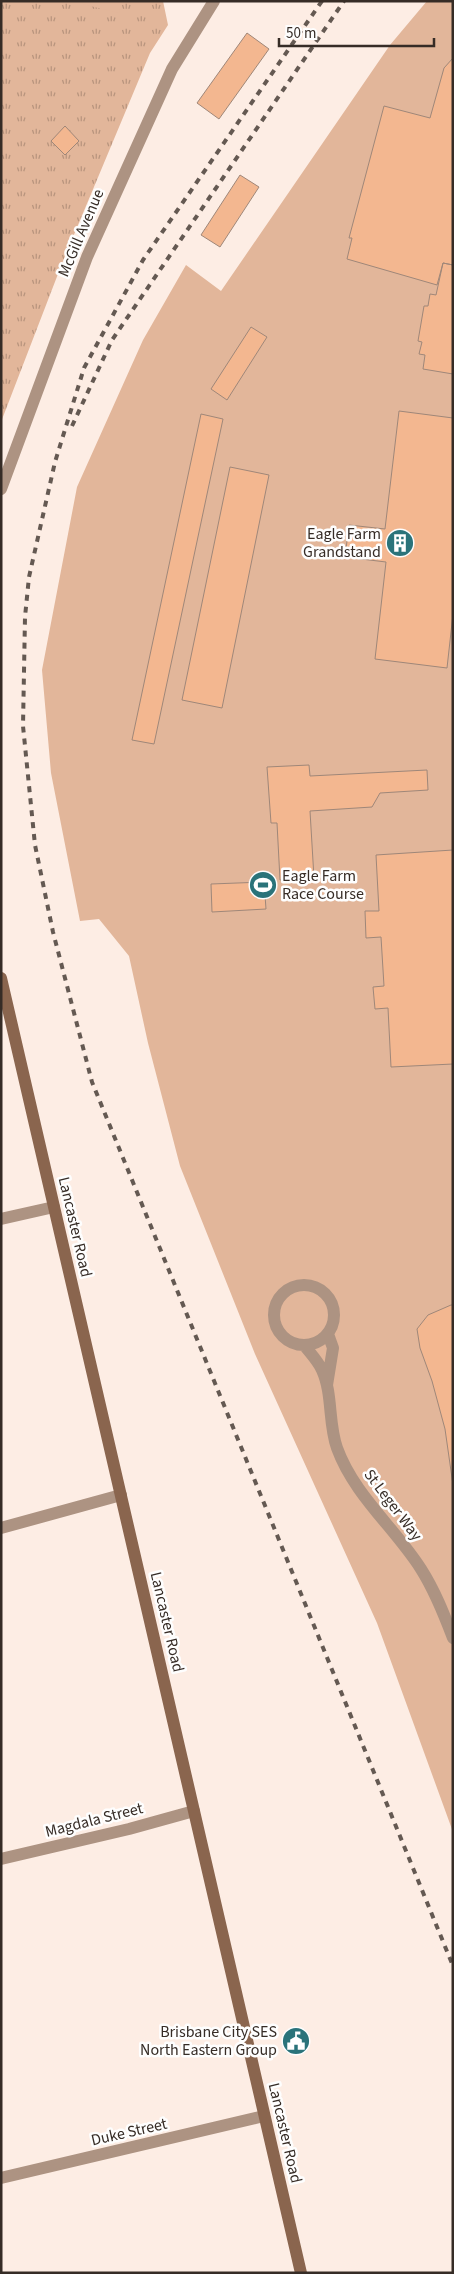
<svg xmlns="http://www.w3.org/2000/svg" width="454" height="2274" font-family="'Source Sans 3',sans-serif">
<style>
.park{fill:url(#park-tufts)}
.pitch{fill:#e2b69a}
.building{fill:#f3b790;stroke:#9f8779}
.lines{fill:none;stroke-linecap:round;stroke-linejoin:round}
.minor{stroke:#ad9382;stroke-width:12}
.secondary{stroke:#8a654e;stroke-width:12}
.rail{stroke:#645952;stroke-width:4;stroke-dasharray:6 6;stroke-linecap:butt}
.labels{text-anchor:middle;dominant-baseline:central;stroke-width:5;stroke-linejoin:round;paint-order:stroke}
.street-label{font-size:16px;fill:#362c26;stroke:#fefefe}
.poi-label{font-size:16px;fill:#362c26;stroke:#fefefe;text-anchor:end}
</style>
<defs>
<pattern id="park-tufts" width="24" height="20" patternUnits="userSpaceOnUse" patternTransform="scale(1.25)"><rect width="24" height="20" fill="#e2b69a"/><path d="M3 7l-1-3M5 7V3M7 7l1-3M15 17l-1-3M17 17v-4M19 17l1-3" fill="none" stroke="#b8947d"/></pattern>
</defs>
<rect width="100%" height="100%" fill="#fdede4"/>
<path class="park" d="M 1,1 L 163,1 L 168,25 L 150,53 L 63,261 L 1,422 Z"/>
<path class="pitch" d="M 83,1 L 122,1 L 119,13 L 82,4 Z
M 427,1 L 453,1 L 453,1832 L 377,1623 L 255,1354 L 180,1166 L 148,1043 L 129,956 L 99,919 L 80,921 L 51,773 L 42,670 L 77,487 L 143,340 L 186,265 L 221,291 L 390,45 Z"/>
<path class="building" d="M 247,33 L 269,49 L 219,119 L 197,103 Z
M 453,58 L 453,265 L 443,263 L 437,285 L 347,259 L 352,238 L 349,238 L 384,106 L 430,118 L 444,68 Z
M 65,126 L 79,141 L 65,155 L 51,141 Z
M 240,175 L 259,187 L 220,247 L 201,235 Z
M 443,263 L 453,265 L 453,374 L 423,369 L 425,355 L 419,354 L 422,342 L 418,341 L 424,306 L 428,306 L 430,294 L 436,295 Z
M 251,327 L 267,337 L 227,400 L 211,389 Z
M 399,411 L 453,418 L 453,614 L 447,668 L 375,659 L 386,562 L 345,557 L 349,525 L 385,529 Z
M 201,414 L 223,419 L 154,744 L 132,740 Z
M 230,467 L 269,475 L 222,708 L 182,700 Z
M 309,765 L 310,776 L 427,770 L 428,790 L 380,793 L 372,807 L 310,811 L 314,878 L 280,880 L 277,823 L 271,823 L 267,767 Z
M 453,850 L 453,1064 L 391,1067 L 388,1008 L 375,1009 L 373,987 L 384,986 L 381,937 L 366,938 L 365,911 L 379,911 L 376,855 Z
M 264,882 L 266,909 L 212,912 L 211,884 Z
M 451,1305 L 453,1305 L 453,1485 L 445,1429 L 432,1381 L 420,1348 L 417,1329 L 428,1315 Z"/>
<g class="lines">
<path class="minor" d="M 1,489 L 87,257 L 172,69 L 214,1
M 1,1219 L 54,1207
M274 1315a30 30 0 1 1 60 0a30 30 0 1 1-60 0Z
M 304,1345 C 310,1353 318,1361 322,1370 C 333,1394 328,1423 337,1448 C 354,1495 395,1528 421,1569 C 435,1591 444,1614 453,1638
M 327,1385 L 333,1348 L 328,1334
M 1,1528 L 121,1495
M 1,1859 L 129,1829 L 194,1811
M 1,2178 L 264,2116"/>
<path class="secondary" d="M 1,978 L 301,2273"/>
<path class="rail" d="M 322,1 L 143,260 L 84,368 L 55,462 L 29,577 L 25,617 L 23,726 L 35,845 L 53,932 L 92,1082 L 453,1966
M 72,426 L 112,340 L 344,1"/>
</g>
<defs>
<symbol id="building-disc" viewBox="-11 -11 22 22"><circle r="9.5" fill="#2a737a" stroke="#fefefe"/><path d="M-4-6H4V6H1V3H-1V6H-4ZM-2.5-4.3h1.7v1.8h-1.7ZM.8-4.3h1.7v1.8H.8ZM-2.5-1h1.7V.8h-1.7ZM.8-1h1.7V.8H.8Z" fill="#fff"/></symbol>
<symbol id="stadium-disc" viewBox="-11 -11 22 22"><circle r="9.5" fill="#2a737a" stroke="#fefefe"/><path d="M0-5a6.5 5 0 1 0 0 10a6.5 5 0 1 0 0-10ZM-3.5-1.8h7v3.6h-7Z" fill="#fff"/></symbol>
<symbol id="civic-disc" viewBox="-11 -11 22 22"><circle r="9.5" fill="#2a737a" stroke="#fefefe"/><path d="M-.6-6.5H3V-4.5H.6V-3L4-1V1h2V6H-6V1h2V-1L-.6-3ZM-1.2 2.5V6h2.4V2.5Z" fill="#fff"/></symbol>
</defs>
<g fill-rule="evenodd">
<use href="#building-disc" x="384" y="527" width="32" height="32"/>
<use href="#stadium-disc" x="247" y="869" width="32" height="32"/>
<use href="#civic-disc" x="280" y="2025" width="32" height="32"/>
</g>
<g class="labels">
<g class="street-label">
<text transform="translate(81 233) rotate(-67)">McGill Avenue</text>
<text transform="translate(75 1227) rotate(77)">Lancaster Road</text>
<text transform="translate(393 1505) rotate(53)">St Leger Way</text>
<text transform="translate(167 1622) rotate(77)">Lancaster Road</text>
<text transform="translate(94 1820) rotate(-14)">Magdala Street</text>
<text transform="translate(129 2132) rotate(-13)">Duke Street</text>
<text transform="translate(285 2133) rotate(77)">Lancaster Road</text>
</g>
<g class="poi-label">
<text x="381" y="534">Eagle Farm<tspan x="381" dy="18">Grandstand</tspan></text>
<text x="282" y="876" text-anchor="start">Eagle Farm<tspan x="282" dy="18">Race Course</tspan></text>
<text x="277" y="2032">Brisbane City SES<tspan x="277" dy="18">North Eastern Group</tspan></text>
</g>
</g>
<rect width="454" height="2274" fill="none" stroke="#362c26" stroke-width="5"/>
<path d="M279 38v8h155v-8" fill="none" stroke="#362c26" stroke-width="2.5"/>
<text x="286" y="38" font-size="15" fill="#362c26" stroke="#fefefe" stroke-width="4" paint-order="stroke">50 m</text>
</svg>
